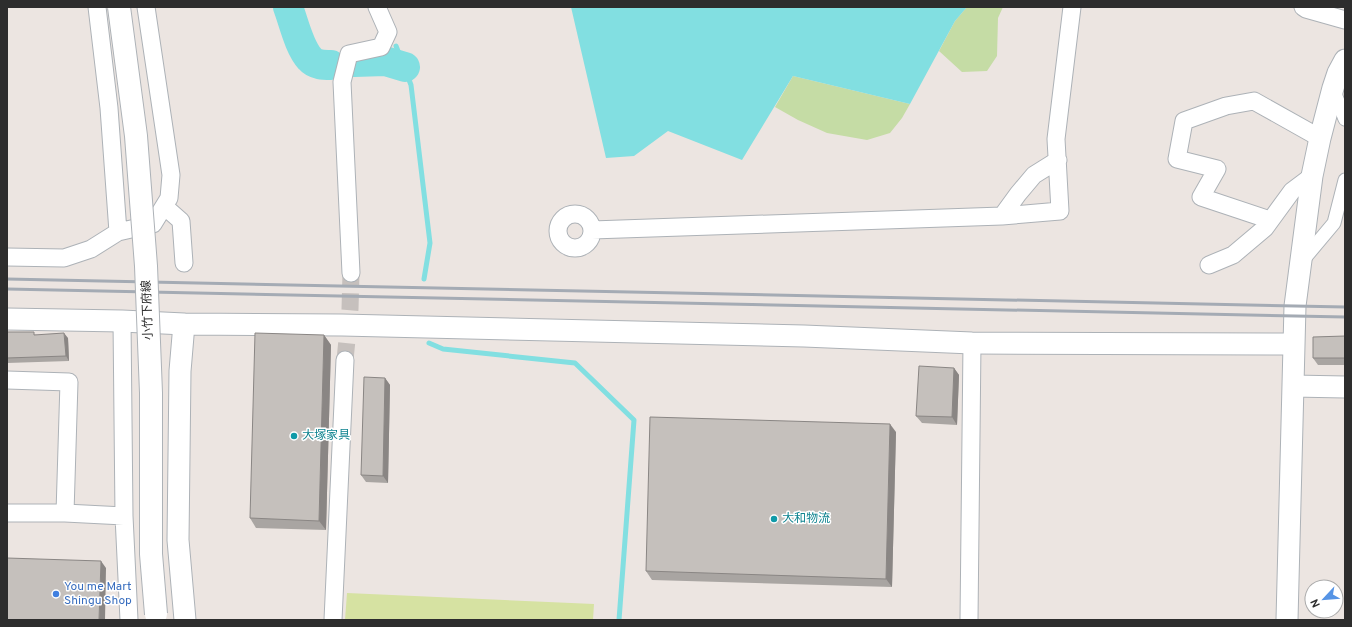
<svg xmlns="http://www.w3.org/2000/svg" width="1352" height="627" font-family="Overpass,'Noto Sans JP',sans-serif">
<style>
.green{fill:#c5dca5}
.pitch{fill:#d6e2a2}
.water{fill:#82dfe1}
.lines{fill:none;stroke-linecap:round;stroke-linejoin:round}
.stream{stroke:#82dfe1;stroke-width:5}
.river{stroke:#82dfe1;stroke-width:30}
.minor-tunnel{stroke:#c6c0bd;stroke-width:17;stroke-dasharray:17 8;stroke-linecap:butt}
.pedestrian-casing{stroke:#adb2b7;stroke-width:15}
.minor-casing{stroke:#adb2b7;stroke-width:19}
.tertiary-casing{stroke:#adb2b7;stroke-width:23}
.pedestrian{stroke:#fff;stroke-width:13}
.minor{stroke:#fff;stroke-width:17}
.tertiary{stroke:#fff;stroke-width:21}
.rail{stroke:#a4abb4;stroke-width:3}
.secondary-bridge-casing{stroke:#adb2b7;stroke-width:24;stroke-linecap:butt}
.secondary-bridge{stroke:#fff;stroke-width:22}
.wall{fill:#a9a5a2}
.shaded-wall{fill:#8a8684}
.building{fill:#c5c0bc;stroke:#8a8684}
.culture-dot{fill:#0f9aa8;stroke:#fff;stroke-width:1.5}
.shop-dot{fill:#3f7fe0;stroke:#fff;stroke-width:1.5}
.labels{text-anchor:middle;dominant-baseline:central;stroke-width:3;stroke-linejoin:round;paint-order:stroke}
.street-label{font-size:12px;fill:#2d2d2d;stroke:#fff}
.culture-label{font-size:12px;fill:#0d838f;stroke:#fff;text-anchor:start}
.shop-label{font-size:12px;fill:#366cbe;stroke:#fff;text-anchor:start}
</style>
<rect width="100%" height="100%" fill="#ece5e1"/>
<path class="green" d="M 967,7 L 1003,7 L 998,18 L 997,56 L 987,71 L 962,72 L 939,51 L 955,21 Z
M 793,76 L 910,104 L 902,118 L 890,133 L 867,140 L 827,133 L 798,120 L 775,107 Z"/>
<path class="pitch" d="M 347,593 L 594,604 L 593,620 L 345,620 Z"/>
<path class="water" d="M 571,7 L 967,7 L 955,21 L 910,104 L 793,76 L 742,160 L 668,131 L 634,156 L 606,158 Z"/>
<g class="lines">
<path class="stream" d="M 396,46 L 411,85 L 430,243 L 424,279
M 429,343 L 443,349 L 575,363 L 634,420 L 619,620"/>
<path class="river" d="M 288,7 C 294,23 299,47 310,59 C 315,65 324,65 331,65
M 354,62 L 385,61 L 405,67"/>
<path class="minor-tunnel" d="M 345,360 L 350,309 L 351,273"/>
<defs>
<path id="pedestrian" d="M 1333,89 L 1345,119
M 1303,260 L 1334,223 L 1345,180"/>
<path id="minor" d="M 97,7 L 109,108 L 118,232
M 1303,7 L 1306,9 L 1345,20
M 164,206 L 181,221 L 184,263
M558 231a17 17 0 1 1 34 0a17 17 0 1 1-34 0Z
M 1002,216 L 1018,194 L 1034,175 L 1058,160
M 1270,220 L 1201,197 L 1217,169 L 1177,159 L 1184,121 L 1226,106 L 1254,101 L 1320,138
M 592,230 L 1002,216 L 1060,211 L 1056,139 L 1072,7
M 7,257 L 64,258 L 91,249 L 118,232 L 153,224 L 169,198 L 171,175 L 146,7
M 1209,265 L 1233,255 L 1265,228 L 1292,191 L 1312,176
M 351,273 L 342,82 L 349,54 L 381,47 L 388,32 L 377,7
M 122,321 L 124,516 L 129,620
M 7,380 L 69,382 L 65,513
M 7,513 L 65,513 L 124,516
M 333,620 L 345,360
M 969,620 L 972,343"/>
<path id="tertiary" d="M 7,319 L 122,321 L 184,324 L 342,325 L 804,336 L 972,343 L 1294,344
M 184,324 L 180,371 L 178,540 L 185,620
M 1293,386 L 1345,387
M 1287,620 L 1295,306 L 1312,176 L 1320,138 L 1333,88 L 1338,73 L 1345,60"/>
</defs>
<use href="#pedestrian" class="pedestrian-casing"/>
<use href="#minor" class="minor-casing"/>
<use href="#tertiary" class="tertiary-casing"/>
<use href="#pedestrian" class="pedestrian"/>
<use href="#minor" class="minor"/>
<use href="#tertiary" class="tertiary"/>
<path class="rail" d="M 7,279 L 1345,307
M 7,289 L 1345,317"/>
<defs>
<path id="secondary-bridge" d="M 119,7 L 136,136 L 146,266 L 151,393 L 151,554 L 156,614"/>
</defs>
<use href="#secondary-bridge" class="secondary-bridge-casing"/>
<use href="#secondary-bridge" class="secondary-bridge"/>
</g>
<path class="wall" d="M 7,332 L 68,338 L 69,361 L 7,363 Z
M 324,335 L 331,345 L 326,530 L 256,528 L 250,518 Z
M 1345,336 L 1345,365 L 1318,365 L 1313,358 Z
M 954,368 L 959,375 L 957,425 L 922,423 L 916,416 Z
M 385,378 L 390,385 L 388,483 L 366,482 L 361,475 Z
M 896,432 L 892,587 L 652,580 L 646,571 Z"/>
<path class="shaded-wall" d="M 64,333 L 68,338 L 69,361 L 66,356 Z
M 324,335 L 331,345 L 326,530 L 319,521 Z
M 954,368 L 959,375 L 957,425 L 952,417 Z
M 385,378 L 390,385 L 388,483 L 383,476 Z
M 890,424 L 896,432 L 892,587 L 886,579 Z
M 101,561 L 106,568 L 105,620 L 99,620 Z"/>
<path class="building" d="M 7,332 L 34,332 L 34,335 L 64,333 L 66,356 L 7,358 Z
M 255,333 L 324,335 L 319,521 L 250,518 Z
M 1345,336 L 1345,358 L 1313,358 L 1313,337 Z
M 919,366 L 954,368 L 952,417 L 916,416 Z
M 364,377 L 385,378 L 383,476 L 361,475 Z
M 650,417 L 890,424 L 886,579 L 646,571 Z
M 7,558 L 101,561 L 99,620 L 7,620 Z"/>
<g class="culture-dot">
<circle cx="294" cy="436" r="4"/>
<circle cx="774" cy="519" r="4"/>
</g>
<circle class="shop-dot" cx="56" cy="594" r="4"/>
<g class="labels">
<g class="street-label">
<text transform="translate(148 310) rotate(-92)">小竹下府線</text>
</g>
<g class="culture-label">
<text x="302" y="436">大塚家具</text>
<text x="782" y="519">大和物流</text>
</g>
<g class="shop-label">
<text x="64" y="587">You me Mart<tspan x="64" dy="14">Shingu Shop</tspan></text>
</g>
</g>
<rect width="1352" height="627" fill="none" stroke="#2d2d2d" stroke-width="16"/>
<g transform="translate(1324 599) rotate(244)"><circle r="19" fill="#ffffff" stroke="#ababab"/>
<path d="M0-3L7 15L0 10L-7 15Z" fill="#5694e5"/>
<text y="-6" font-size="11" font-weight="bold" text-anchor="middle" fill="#2d2d2d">N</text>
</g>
</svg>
